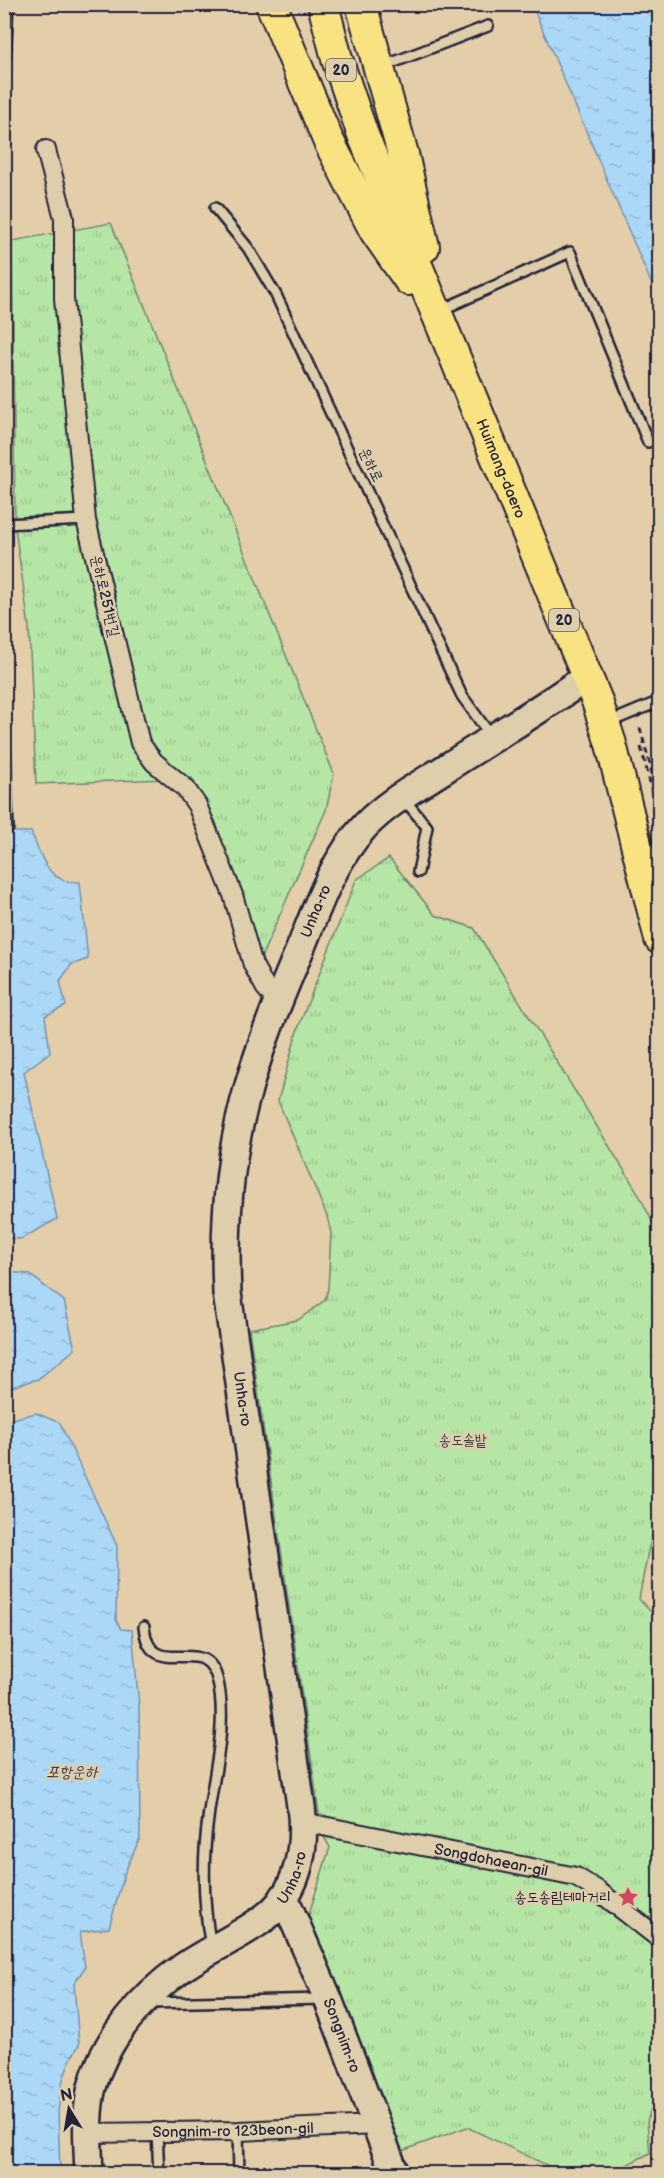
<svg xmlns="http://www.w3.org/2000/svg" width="664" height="2178" font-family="'Balsamiq Sans','Poor Story',sans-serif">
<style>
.park{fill:url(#park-tufts);stroke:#6c8470;stroke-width:1.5}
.water{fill:url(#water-ripples);stroke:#748fac;stroke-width:1.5}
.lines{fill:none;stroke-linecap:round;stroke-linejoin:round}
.lane-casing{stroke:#22223b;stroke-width:14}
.street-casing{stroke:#22223b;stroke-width:22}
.secondary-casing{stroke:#22223b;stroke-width:32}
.primary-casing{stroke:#22223b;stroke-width:34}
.path{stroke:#22223b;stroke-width:3;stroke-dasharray:6 4.5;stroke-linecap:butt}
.lane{stroke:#dfceab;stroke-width:9}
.street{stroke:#dfceab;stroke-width:18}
.secondary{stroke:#dfceab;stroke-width:27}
.primary{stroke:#f8e281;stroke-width:30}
.labels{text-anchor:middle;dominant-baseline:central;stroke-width:5;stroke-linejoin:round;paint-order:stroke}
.shield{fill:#dfceab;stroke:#5b565d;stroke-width:1.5}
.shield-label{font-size:14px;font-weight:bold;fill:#22223b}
.street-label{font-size:15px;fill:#22223b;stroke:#dfceab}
.park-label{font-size:15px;fill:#383f4b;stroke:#dfceab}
.poi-label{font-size:15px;fill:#22223b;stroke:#dfceab;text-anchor:end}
.water-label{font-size:16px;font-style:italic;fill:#373d57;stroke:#dfceab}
</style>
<defs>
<pattern id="park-tufts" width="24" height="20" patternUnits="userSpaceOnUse" patternTransform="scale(1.5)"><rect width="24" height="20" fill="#b6e6a5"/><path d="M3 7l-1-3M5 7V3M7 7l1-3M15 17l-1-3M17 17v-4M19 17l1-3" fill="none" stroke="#9cc58f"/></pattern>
<pattern id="water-ripples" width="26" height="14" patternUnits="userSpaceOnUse" patternTransform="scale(1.5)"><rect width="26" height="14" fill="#abd8f7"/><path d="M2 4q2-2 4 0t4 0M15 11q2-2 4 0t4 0" fill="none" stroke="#93b9d5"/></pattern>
</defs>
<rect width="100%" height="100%" fill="#e4ceaa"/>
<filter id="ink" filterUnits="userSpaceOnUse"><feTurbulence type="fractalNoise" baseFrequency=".0167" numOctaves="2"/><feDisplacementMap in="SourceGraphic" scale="12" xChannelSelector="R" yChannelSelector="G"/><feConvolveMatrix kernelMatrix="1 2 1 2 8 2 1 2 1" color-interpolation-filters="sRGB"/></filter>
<g filter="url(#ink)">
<path class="park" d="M 111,223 L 334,774 L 326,810 L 259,962 L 216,822 L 192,778 L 36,784 L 29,627 L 15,528 L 12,241 Z
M 389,858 L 435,915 L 474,928 L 637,1191 L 659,1235 L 659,1512 L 648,1551 L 639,1599 L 660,1622 L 659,2090 L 656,2092 L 647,2122 L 650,2153 L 611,2173 L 563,2173 L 467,2127 L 399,2152 L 308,1917 L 330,1847 L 322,1834 L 249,1329 L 298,1320 L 325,1300 L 328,1289 L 331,1233 L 327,1216 L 278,1101 L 297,1031 L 356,880 Z"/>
<path class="water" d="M 532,5 L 659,5 L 659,301 Z
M 4,832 L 31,832 C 42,857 47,884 80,882 L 88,959 L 71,965 L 60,981 L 66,1006 L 45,1016 L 50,1052 L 24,1072 L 57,1219 L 21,1239 L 4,1238 Z
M 5,1272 L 29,1274 L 64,1301 L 75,1349 L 38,1379 L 5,1389 Z
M 36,1413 L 60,1423 L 117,1546 L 116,1620 L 121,1629 L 132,1630 L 139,1706 L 140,1838 L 124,1874 L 109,1928 L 80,1932 L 85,1967 L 74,1984 L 79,2045 L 70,2060 L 62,2083 L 58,2111 L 60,2173 L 5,2174 L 4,1421 Z"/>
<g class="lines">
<defs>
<path id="lane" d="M 384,66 L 488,26
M 4,82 L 8,4
M 215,208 L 248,248 L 276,295 L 453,677 L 462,696 L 491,736
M 441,310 L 570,252 L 648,442
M 4,524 L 86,520
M 607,723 L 660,701
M 4,725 L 8,828
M 403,798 L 427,827 L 418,872
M 144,1627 C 145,1634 146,1642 151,1648 C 170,1670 208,1637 218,1682 C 228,1726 213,1775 208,1819 C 202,1863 203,1904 211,1947
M 150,2003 L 325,1999
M 238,2131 L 239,2174
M 157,2132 L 159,2174"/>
<g id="street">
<path d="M 46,150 L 64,218 L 64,299 L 86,520 L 140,743 L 154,762 L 185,788 L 197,805 L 233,895 L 253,965 L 265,987 L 278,1003"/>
<path id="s1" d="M 303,1822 L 576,1877 L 597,1890 L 660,1939"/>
<path id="s2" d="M 87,2133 L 238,2131 L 378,2125"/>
</g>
<g id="secondary">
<path id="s3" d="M 284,1897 L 328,1999 L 395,2174"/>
<path id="s4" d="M 89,2174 C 88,2145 85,2115 92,2087 C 105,2039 142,1996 182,1968 C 209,1949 242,1936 268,1915 C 300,1889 306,1844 301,1806 L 227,1293 C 224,1230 228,1165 244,1104 C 258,1048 281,994 303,942 C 319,902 335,858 365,826 C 388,802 418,786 446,768 C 493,738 541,709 587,677"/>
</g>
<g id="primary">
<path d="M 271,4 L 328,140 L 375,231 L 409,280"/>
<path id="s5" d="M 323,4 L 337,59 L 363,135 L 597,701 L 611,744 L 660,939"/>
<path d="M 361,4 L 403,154 L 424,247"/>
</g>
</defs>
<use href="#lane" class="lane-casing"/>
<use href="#street" class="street-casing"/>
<use href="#secondary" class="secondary-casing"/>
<use href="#primary" class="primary-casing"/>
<path class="path" d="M 640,728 L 660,801
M 641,747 L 660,822"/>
<use href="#lane" class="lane"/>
<use href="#street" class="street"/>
<use href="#secondary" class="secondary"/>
<use href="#primary" class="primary"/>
</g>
</g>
<defs>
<symbol id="sight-bare" viewBox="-9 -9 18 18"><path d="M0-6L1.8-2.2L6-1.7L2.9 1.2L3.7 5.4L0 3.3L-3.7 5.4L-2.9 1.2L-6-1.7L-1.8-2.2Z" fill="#d1495b" stroke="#dfceab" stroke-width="2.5" paint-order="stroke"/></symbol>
</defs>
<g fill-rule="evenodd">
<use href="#sight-bare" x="613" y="1882" width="30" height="30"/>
</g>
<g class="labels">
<g class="shield">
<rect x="326" y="59" width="30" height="22" rx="4.5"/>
<rect x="549" y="609" width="30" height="22" rx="4.5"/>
</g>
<g class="shield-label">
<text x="341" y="70">20</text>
<text x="564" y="620">20</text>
</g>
<g class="street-label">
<text transform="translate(371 465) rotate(65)">운하로</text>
<text stroke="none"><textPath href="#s5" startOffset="498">Huimang-daero</textPath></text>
<text transform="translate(105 596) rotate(77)">운하로251번길</text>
<text stroke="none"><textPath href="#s4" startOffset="1374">Unha-ro</textPath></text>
<text transform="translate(242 1399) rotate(82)">Unha-ro</text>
<text stroke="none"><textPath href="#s1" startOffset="192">Songdohaean-gil</textPath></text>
<text stroke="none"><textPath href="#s4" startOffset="386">Unha-ro</textPath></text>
<text stroke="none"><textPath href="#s3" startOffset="150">Songnim-ro</textPath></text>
<text stroke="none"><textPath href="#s2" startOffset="146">Songnim-ro 123beon-gil</textPath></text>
</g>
<g class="park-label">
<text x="463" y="1440">송도솔밭</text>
</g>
<g class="poi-label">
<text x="611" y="1897">송도송림테마거리</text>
</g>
<g class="water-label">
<text x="72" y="1772">포항운하</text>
</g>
</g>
<rect width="664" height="2178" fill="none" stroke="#dfceab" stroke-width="24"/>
<rect x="12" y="12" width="640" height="2154" fill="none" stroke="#22223b" stroke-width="2" filter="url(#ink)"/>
<g transform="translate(69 2109) rotate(349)" stroke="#dfceab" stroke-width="4.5" paint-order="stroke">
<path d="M0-4.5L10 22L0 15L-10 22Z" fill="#22223b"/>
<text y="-9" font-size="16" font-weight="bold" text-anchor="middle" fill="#22223b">N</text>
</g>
</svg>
